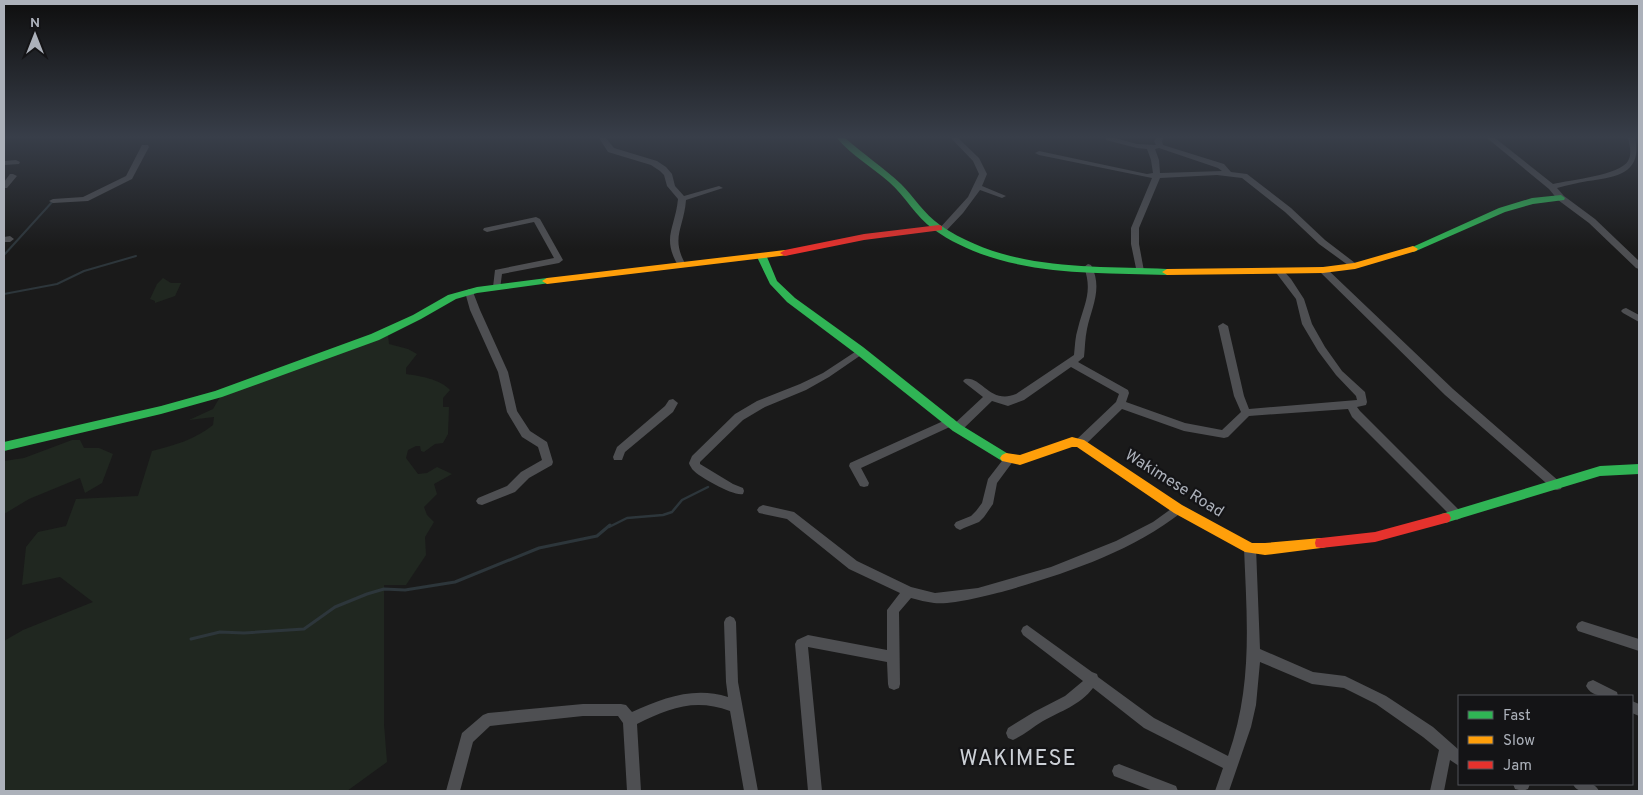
<svg xmlns="http://www.w3.org/2000/svg" width="1643" height="795" font-family="Overpass,sans-serif">
<style>
.green{fill:#202720}
.lines{fill:none;stroke-linecap:round;stroke-linejoin:round}
.stream-far2{stroke:#2d363b;stroke-width:2}
.stream-far1{stroke:#2d363b;stroke-width:2.5}
.stream{stroke:#2d363b;stroke-width:3}
.street{fill:#4e4f52;fill-rule:evenodd}
.fast{fill:#30b455;fill-rule:evenodd}
.slow{fill:#ff9f0a;fill-rule:evenodd}
.jam{fill:#e5322d;fill-rule:evenodd}
.labels{text-anchor:middle;dominant-baseline:central;stroke-width:4.5;stroke-linejoin:round;paint-order:stroke}
.street-label{font-size:16px;fill:#acb1ba;stroke:#141416}
.near-quarter-label{font-size:22px;letter-spacing:1px;fill:#ccd0d6;stroke:#141416}
</style>
<rect width="100%" height="100%" fill="#1a1a1a"/>
<path class="green" d="M 163,278 L 171,283 L 181,283 L 175,296 L 155,303 L 155,301 L 150,299 L 157,284 Z
M 388,335 L 389,344 L 408,349 L 417,354 L 406,368 L 406,374 C 420,376 440,379 450,390 L 443,398 L 443,407 L 449,407 L 448,434 L 443,443 L 435,444 L 424,452 L 421,451 L 420,446 L 416,446 L 408,450 L 406,458 L 418,474 L 427,473 L 437,467 L 452,474 L 434,484 L 437,494 L 424,507 L 427,515 L 434,522 L 425,537 L 426,555 L 406,585 L 384,585 L 384,724 L 387,762 L 347,791 L 4,791 L 4,641 L 23,630 L 93,602 L 60,577 L 22,585 L 26,547 L 38,532 L 66,526 L 76,499 L 138,496 L 152,451 C 175,445 194,440 213,425 L 214,417 L 189,420 L 213,409 L 220,397 Z
M 72,440 L 80,440 L 84,448 L 99,448 L 113,454 L 102,483 L 85,493 L 80,478 L 29,499 L 4,514 L 4,461 L 24,458 Z"/>
<g class="lines">
<path class="stream-far2" d="M 4,255 L 53,201
M 4,294 L 57,284 L 84,271 L 136,256"/>
<path class="stream-far1" d="M 609,527 L 627,518 L 663,515 L 672,512 L 682,500 L 708,487"/>
<path class="stream" d="M 191,639 L 220,632 L 244,633 L 304,629 L 335,607 L 367,594 L 384,589 L 405,590 L 455,582 L 539,548 L 597,536 L 610,525"/>
<path class="street" d="M 599,138 L 606,138 L 614,148 L 657,161 L 666,167 L 672,174 L 675,186 L 684,196 L 719,186 L 723,188 L 686,200 C 684,228 670,238 686,265 L 685,267 L 679,267 C 661,238 675,229 678,199 L 667,186 L 664,175 L 660,171 L 651,165 L 608,152 Z
M 951,138 L 958,138 L 979,158 L 987,174 L 982,186 L 1006,196 L 1002,198 L 980,190 L 963,213 L 945,232 L 942,232 L 938,230 L 968,197 L 979,174 L 973,161 Z
M 1106,138 L 1115,138 L 1137,144 L 1156,145 L 1154,141 L 1157,138 L 1164,138 L 1162,141 L 1163,145 L 1224,164 L 1231,172 L 1247,174 L 1291,208 L 1325,240 L 1359,266 L 1358,268 L 1352,268 L 1319,244 L 1285,212 L 1242,178 L 1217,175 L 1160,178 L 1139,228 L 1139,244 L 1144,271 L 1140,274 L 1137,273 L 1131,244 L 1131,228 L 1152,178 L 1039,155 L 1035,153 L 1039,151 L 1147,174 L 1153,173 L 1151,160 L 1147,149 L 1137,148 L 1106,140 ZM 1159,148 L 1218,168 L 1222,171 L 1160,173 L 1159,160 L 1155,149 Z
M 1487,138 L 1495,138 L 1553,184 C 1570,180 1620,175 1628,161 C 1632,154 1630,146 1628,138 L 1635,138 C 1643,174 1615,177 1588,181 C 1577,183 1567,185 1557,188 L 1564,196 L 1595,219 L 1639,261 L 1639,269 L 1636,268 L 1589,223 L 1558,200 L 1549,189 Z
M 142,145 L 148,145 L 149,147 L 132,179 L 88,201 L 53,203 L 49,201 L 53,199 L 83,197 L 126,176 Z
M 16,160 L 20,162 L 19,164 L 4,165 L 4,161 Z
M 10,174 L 13,174 L 17,176 L 7,188 L 4,188 L 4,182 Z
M 536,217 L 540,219 L 563,260 L 559,263 L 502,274 L 500,289 L 494,289 L 493,287 L 495,270 L 554,258 L 534,222 L 487,232 L 483,230 L 484,228 Z
M 4,237 L 10,236 L 14,239 L 10,242 L 4,242 Z
M 1088,264 L 1091,265 C 1103,288 1092,306 1087,329 C 1085,338 1085,348 1084,357 L 1078,362 L 1128,390 L 1129,393 L 1126,402 L 1185,423 L 1222,430 L 1241,412 L 1234,396 L 1218,326 L 1223,323 L 1228,326 L 1244,396 L 1249,409 L 1357,400 L 1356,396 L 1336,375 L 1318,351 L 1302,324 L 1296,299 L 1274,270 L 1275,268 L 1281,268 L 1291,279 L 1304,299 L 1312,324 L 1325,347 L 1342,371 L 1365,392 L 1367,402 L 1366,405 L 1357,407 L 1360,411 L 1461,512 L 1463,515 L 1461,518 L 1457,520 L 1453,518 L 1352,417 L 1348,409 L 1249,416 L 1228,437 L 1224,438 L 1184,431 L 1122,409 L 1084,446 L 1076,446 L 1075,443 L 1076,440 L 1116,402 L 1119,394 L 1071,367 L 1024,400 L 1008,406 L 992,401 L 961,431 L 953,431 L 952,428 L 953,425 L 983,397 L 965,383 L 963,381 L 965,379 C 981,375 990,405 1016,394 L 1074,355 C 1075,346 1075,337 1078,328 C 1084,304 1093,292 1084,267 Z
M 1323,267 L 1326,268 L 1453,389 L 1561,483 L 1562,486 L 1561,489 L 1557,490 L 1553,489 L 1445,395 L 1320,272 L 1319,270 Z
M 469,289 L 473,292 L 480,310 L 508,372 L 517,411 L 530,431 L 547,442 L 553,462 L 552,465 L 529,478 L 515,492 L 482,505 L 478,504 L 476,501 L 478,498 L 507,486 L 521,472 L 542,460 L 538,447 L 522,437 L 507,412 L 498,372 L 470,310 L 465,292 Z
M 1626,308 L 1639,315 L 1639,322 L 1623,313 L 1621,311 L 1623,309 Z
M 861,348 L 864,349 L 866,351 L 864,353 L 829,377 L 806,390 L 765,407 L 743,420 L 700,462 L 700,464 L 733,484 L 743,488 L 744,491 L 743,494 C 735,497 699,477 693,470 C 692,469 689,464 689,463 L 692,456 L 735,414 L 757,401 L 800,384 L 823,373 Z
M 673,399 L 678,403 L 673,412 L 625,452 L 622,460 L 614,460 L 613,457 L 617,447 L 665,406 L 669,400 Z
M 950,418 L 954,419 L 955,422 L 954,425 L 861,468 L 869,483 L 868,486 L 864,487 L 860,486 L 849,466 L 850,463 Z
M 1009,456 L 1013,457 L 1014,460 L 997,483 L 993,504 L 984,517 L 979,522 L 964,528 L 960,530 L 956,528 L 954,525 L 956,522 L 971,516 L 976,511 L 982,503 L 988,479 L 1005,457 Z
M 1178,504 L 1182,506 L 1184,509 L 1182,512 C 1131,552 1067,573 1005,591 C 986,596 952,605 934,603 C 926,602 919,600 911,598 L 899,612 L 900,684 L 899,688 L 894,690 L 889,688 L 888,684 L 887,662 L 808,647 L 822,791 L 808,791 L 795,644 L 797,640 L 808,635 L 887,650 L 887,610 L 900,593 L 849,569 L 787,519 L 759,513 L 757,510 L 759,507 L 763,505 L 794,512 L 857,561 L 911,587 L 935,593 L 978,588 L 1051,567 L 1116,541 L 1153,522 Z
M 1250,543 L 1254,545 L 1256,548 L 1260,649 L 1313,672 L 1345,676 L 1386,696 L 1433,727 L 1459,750 L 1459,766 L 1450,760 L 1444,791 L 1430,791 L 1439,750 L 1423,737 L 1376,704 L 1344,688 L 1312,684 L 1260,662 L 1256,705 L 1251,727 L 1229,791 L 1215,791 L 1223,768 L 1144,728 L 1093,688 C 1080,705 1061,711 1043,721 C 1033,727 1024,735 1013,740 L 1008,738 L 1006,733 L 1008,728 L 1034,712 L 1065,696 L 1083,681 L 1023,635 L 1021,631 L 1023,627 L 1027,625 L 1092,672 L 1097,674 L 1098,677 L 1154,718 L 1228,756 C 1253,685 1247,621 1244,548 L 1246,545 Z
M 730,616 L 734,618 L 736,622 L 738,682 L 758,791 L 744,791 L 730,711 C 695,698 669,708 637,724 L 641,791 L 627,791 L 623,723 L 618,716 L 583,716 L 490,726 L 473,742 L 460,791 L 446,791 L 462,733 L 483,715 L 488,713 L 583,704 L 621,704 L 626,705 L 632,712 C 663,698 694,686 728,697 L 726,682 L 724,622 L 726,618 Z
M 1582,621 L 1639,639 L 1639,651 L 1578,631 L 1576,627 L 1578,623 Z
M 1593,680 L 1617,692 L 1618,696 C 1607,696 1592,698 1586,686 L 1588,682 Z
M 1632,701 L 1639,704 L 1639,716 L 1632,713 Z
M 1119,764 L 1176,786 L 1178,791 L 1153,791 L 1114,776 L 1112,771 L 1114,766 Z
M 1513,784 L 1530,784 L 1528,789 L 1523,791 L 1515,789 Z
M 1573,784 C 1582,783 1595,781 1599,791 C 1590,792 1577,794 1573,784 Z"/>
<path class="fast" d="M 837,138 L 845,138 C 863,154 883,167 901,184 C 914,197 924,214 940,225 C 1007,271 1089,266 1167,269 L 1172,272 L 1167,275 C 1087,272 1001,277 933,229 C 916,217 905,196 889,182 C 872,167 851,155 837,138 Z
M 1561,195 L 1565,198 L 1564,200 L 1533,204 L 1505,212 L 1416,251 L 1413,252 L 1408,249 L 1499,208 L 1532,198 Z
M 762,254 L 767,257 L 777,281 L 795,298 L 863,347 L 961,425 L 1010,455 L 1012,458 L 1010,461 L 1002,461 L 953,431 L 855,353 L 787,302 L 770,284 L 757,257 Z
M 547,278 L 550,279 L 552,281 L 550,283 L 477,293 L 456,299 L 421,319 L 379,340 L 222,397 L 161,414 L 4,451 L 4,442 L 161,406 L 215,391 L 371,334 L 413,315 L 448,295 L 477,287 Z
M 1639,464 L 1639,474 L 1600,476 L 1445,523 L 1441,522 L 1439,518 L 1441,514 L 1445,513 L 1600,466 Z"/>
<path class="slow" d="M 1413,246 L 1418,249 L 1416,251 L 1355,269 L 1323,273 L 1167,275 L 1162,272 L 1167,269 L 1323,267 L 1354,263 Z
M 785,250 L 790,253 L 788,255 L 547,284 L 542,281 L 547,278 Z
M 1072,437 L 1084,440 L 1182,505 L 1252,543 L 1265,543 L 1321,538 L 1326,539 L 1327,543 L 1326,547 L 1321,548 L 1265,555 L 1245,552 L 1174,513 L 1077,447 L 1072,447 L 1020,465 L 1002,461 L 1000,458 L 1002,455 L 1006,453 L 1020,455 Z"/>
<path class="jam" d="M 939,225 L 942,226 L 942,230 L 864,240 L 785,256 L 780,253 L 785,250 L 864,234 Z
M 1445,513 L 1449,514 L 1451,518 L 1449,522 L 1375,542 L 1321,548 L 1316,547 L 1315,543 L 1316,539 L 1321,538 L 1375,532 Z"/>
</g>
<linearGradient id="sky" x2="0" y2="1"><stop stop-color="#0e0e0e"/><stop offset="0.55" stop-color="#383e49"/><stop offset="1" stop-color="#383e49" stop-opacity="0"/></linearGradient>
<rect width="1643" height="249" fill="url(#sky)"/>
<g class="labels">
<g class="street-label">
<text transform="translate(1174 484) rotate(32)">Wakimese Road</text>
</g>
<g class="near-quarter-label">
<text x="1018" y="759">WAKIMESE</text>
</g>
</g>
<rect width="1643" height="795" fill="none" stroke="#acb1ba" stroke-width="10"/>
<rect x="1458" y="695" width="175" height="90" fill="#141416" stroke="#515358"/>
<rect x="1468" y="711" width="25" height="8" fill="#30b455" stroke="#515358"/>
<text x="1503" y="720" font-size="15" fill="#acb1ba">Fast</text>
<rect x="1468" y="736" width="25" height="8" fill="#ff9f0a" stroke="#515358"/>
<text x="1503" y="745" font-size="15" fill="#acb1ba">Slow</text>
<rect x="1468" y="761" width="25" height="8" fill="#e5322d" stroke="#515358"/>
<text x="1503" y="770" font-size="15" fill="#acb1ba">Jam</text>
<g transform="translate(35 35)" stroke="#141416" stroke-width="4" paint-order="stroke">
<path d="M0-4L9 19L0 12L-9 19Z" fill="#acb1ba"/>
<text y="-8" font-size="14" font-weight="bold" text-anchor="middle" fill="#acb1ba">N</text>
</g>
</svg>
